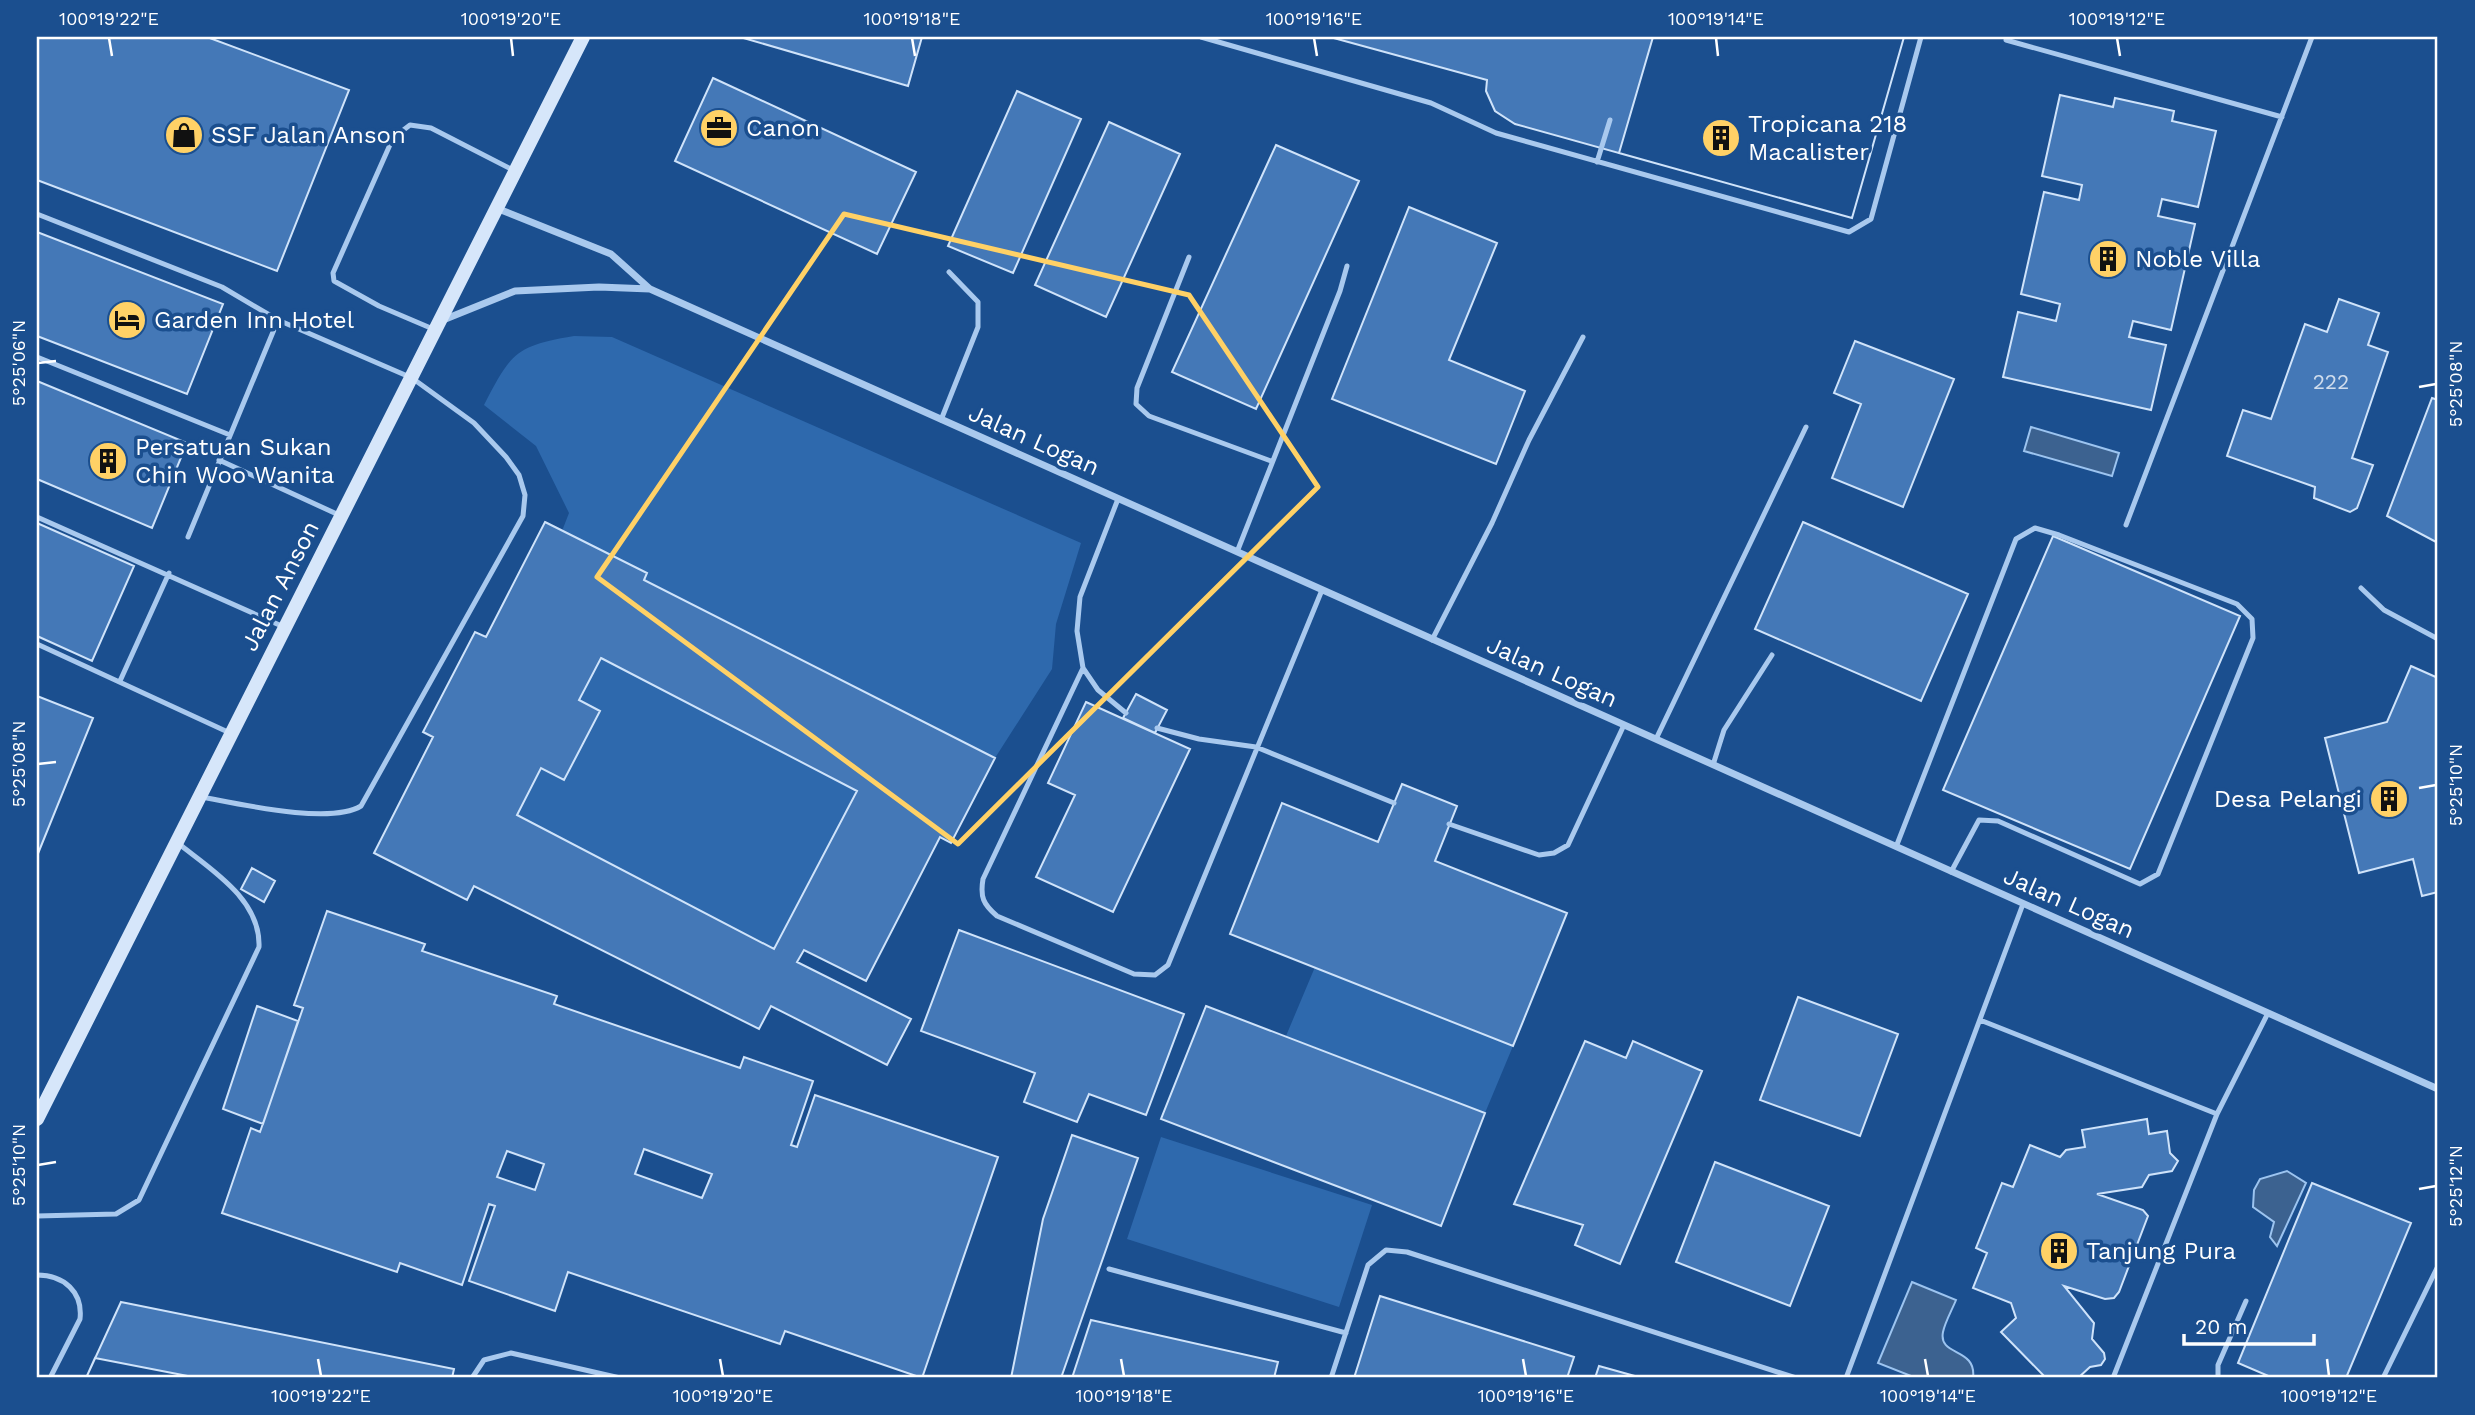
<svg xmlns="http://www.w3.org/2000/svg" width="2475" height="1415" font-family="'Work Sans',sans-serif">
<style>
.green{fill:#2e69ad}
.water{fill:#3c6290;stroke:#9cc4f0;stroke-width:2}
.building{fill:#4478b7;stroke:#cfe3fa;stroke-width:2;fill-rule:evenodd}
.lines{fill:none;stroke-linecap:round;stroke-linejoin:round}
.lane{stroke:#a9c9ee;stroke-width:5}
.street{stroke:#a9c9ee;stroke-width:7}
.secondary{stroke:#d6e6fa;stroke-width:14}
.marked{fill:none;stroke:#ffd166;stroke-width:5;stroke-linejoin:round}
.ticks{fill:none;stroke:#fff;stroke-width:2.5}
.labels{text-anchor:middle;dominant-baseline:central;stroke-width:7;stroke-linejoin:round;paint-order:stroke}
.number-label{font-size:21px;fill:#d0dded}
.poi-label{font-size:24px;fill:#fff;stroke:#1b4f8f;text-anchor:start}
.street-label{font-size:24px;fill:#fff;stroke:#1b4f8f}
.neatline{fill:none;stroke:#fff;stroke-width:2.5}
.ticks-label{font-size:18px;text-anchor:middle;fill:#fff}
</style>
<rect width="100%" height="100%" fill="#1b4f8f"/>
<path class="green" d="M 574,336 L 612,337 L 1081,543 L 1056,624 L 1052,669 L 995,758 L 644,580 L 646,573 L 562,531 L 569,513 L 536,446 L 484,405 C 511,353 515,346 574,336 Z
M 601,658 L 857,791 L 774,949 L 517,815 L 541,768 L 564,779 L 600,711 L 579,700 Z
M 1315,967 L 1513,1046 L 1485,1113 L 1286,1036 Z
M 1161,1137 L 1372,1205 L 1339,1307 L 1127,1239 Z"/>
<path class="water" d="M 2031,427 L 2119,453 L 2112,476 L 2024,451 Z
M 2287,1171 L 2306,1183 L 2277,1246 L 2270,1237 L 2274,1222 L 2253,1207 L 2254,1190 L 2260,1179 Z
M 1912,1282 L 1956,1300 C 1952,1310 1945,1322 1943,1332 C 1938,1357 1977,1347 1973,1378 L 1916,1378 L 1878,1363 Z"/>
<path class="building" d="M 37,37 L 207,37 L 349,90 L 277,271 L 37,180 Z
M 740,37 L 922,37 L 908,86 Z
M 1330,37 L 1904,37 L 1852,218 L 1515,124 L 1495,111 L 1486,91 L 1487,80 Z
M 1653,37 L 1904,37 L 1852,218 L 1619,153 Z
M 713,78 L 916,172 L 877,254 L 675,161 Z
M 1017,91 L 1081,119 L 1013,273 L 948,246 Z
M 2060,95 L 2113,107 L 2115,98 L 2174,111 L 2172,121 L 2216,131 L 2198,207 L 2162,199 L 2158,216 L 2195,224 L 2171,330 L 2133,321 L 2129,337 L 2166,345 L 2151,410 L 2003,377 L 2018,312 L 2056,321 L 2060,304 L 2021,294 L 2044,192 L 2079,200 L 2082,185 L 2042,176 Z
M 1109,122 L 1180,154 L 1106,317 L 1035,285 Z
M 1276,145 L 1359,181 L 1256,409 L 1172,372 Z
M 1409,207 L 1497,243 L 1449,360 L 1525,391 L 1496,464 L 1332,399 Z
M 37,232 L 223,304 L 187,394 L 37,336 Z
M 2339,299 L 2379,313 L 2368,345 L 2388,352 L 2352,458 L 2373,465 L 2357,508 L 2350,512 L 2314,498 L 2315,487 L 2227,456 L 2243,410 L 2271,419 L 2305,324 L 2327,332 Z
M 1855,341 L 1954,379 L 1903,507 L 1832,478 L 1861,404 L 1834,393 Z
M 37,381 L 187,443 L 152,528 L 37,479 Z
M 2432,398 L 2438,400 L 2438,543 L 2387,516 Z
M 545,522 L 647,573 L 644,580 L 995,758 L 951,843 L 940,837 L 866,981 L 804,950 L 797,962 L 911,1019 L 887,1065 L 771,1006 L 759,1029 L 474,886 L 467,900 L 374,853 L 433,737 L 423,732 L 475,632 L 486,637 ZM 601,658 L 857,791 L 774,949 L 517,815 L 541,768 L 564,780 L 600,711 L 579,700 Z
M 1803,522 L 1968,594 L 1921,701 L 1755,629 Z
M 37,523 L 134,566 L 92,661 L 37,636 Z
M 2053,536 L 2240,616 L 2130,869 L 1943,790 Z
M 2411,666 L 2438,678 L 2438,892 L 2422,896 L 2413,859 L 2359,873 L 2325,738 L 2387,722 Z
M 1136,694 L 1167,710 L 1155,733 L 1123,718 Z
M 37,696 L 93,718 L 37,856 Z
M 1086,702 L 1190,749 L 1113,912 L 1036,877 L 1075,795 L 1048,783 Z
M 1402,784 L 1457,806 L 1435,861 L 1567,913 L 1513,1046 L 1230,934 L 1282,803 L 1378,842 Z
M 252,868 L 275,881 L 264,902 L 241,889 Z
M 327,911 L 425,944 L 422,951 L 557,996 L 554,1004 L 740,1068 L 744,1057 L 813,1081 L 791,1145 L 797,1147 L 815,1095 L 998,1157 L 922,1378 L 785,1331 L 780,1344 L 568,1272 L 555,1311 L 469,1281 L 495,1206 L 489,1204 L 462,1285 L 400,1263 L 397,1272 L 222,1213 L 251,1128 L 260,1132 L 303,1008 L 294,1005 ZM 644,1149 L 712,1174 L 702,1198 L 635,1174 ZM 507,1151 L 544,1164 L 535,1190 L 497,1177 Z
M 959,930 L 1184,1014 L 1146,1115 L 1089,1094 L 1077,1122 L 1024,1102 L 1035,1073 L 921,1031 Z
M 1798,997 L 1898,1034 L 1860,1136 L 1760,1100 Z
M 257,1006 L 298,1021 L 263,1124 L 223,1109 Z
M 1206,1006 L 1485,1113 L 1441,1226 L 1161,1119 Z
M 1585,1041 L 1626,1058 L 1633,1041 L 1702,1071 L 1620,1264 L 1575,1245 L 1583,1225 L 1514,1204 Z
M 2147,1119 L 2149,1134 L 2167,1131 L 2170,1153 L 2178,1161 L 2172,1171 L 2149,1175 L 2142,1187 L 2097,1194 L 2143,1210 L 2148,1216 L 2119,1292 L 2114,1298 L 2105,1299 L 2064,1286 L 2094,1323 L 2092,1339 L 2104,1353 L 2105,1359 L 2101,1365 L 2090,1367 L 2078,1378 L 2046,1378 L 2001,1332 L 2016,1318 L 2011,1303 L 1973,1288 L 1987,1253 L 1976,1248 L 2002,1183 L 2013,1187 L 2030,1145 L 2060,1157 L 2066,1150 L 2085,1147 L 2082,1130 Z
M 1072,1135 L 1138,1158 L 1061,1378 L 1011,1378 L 1043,1219 Z
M 1715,1162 L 1829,1206 L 1790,1306 L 1676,1262 Z
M 2312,1183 L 2411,1223 L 2346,1378 L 2273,1378 L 2238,1363 Z
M 1380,1296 L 1574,1357 L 1567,1378 L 1354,1378 Z
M 121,1302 L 454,1369 L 452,1378 L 86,1378 Z
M 1091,1320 L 1278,1362 L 1274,1378 L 1072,1378 Z
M 95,1358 L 198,1378 L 86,1378 Z
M 1599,1366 L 1642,1378 L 1595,1378 Z"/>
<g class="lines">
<path class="lane" d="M 1201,37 L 1431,103 L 1496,133 L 1849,232 L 1871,219 L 1921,37
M 2006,40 L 2282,117
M 1597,162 L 1610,120
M 37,214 L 222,287 L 278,320 L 412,378 L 474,423 L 506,457 L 519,475 L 525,495 L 523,516 L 361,806 C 330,825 240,804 202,797
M 1189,257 L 1137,388 L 1136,404 L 1149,416 L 1271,461
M 433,329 L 379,306 L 334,281 L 333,273 L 393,138 L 410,125 L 431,128 L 513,170
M 37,357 L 230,435
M 941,420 L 978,327 L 978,302 L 949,272
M 219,460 L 339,515
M 1118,499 L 1080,597 L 1077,631 L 1083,668 L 983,879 C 980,897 983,904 997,916 L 1134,974 L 1155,975 L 1168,965 L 1322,590
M 37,517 L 284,627
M 2126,525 L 2312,37
M 188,537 L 278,320
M 1237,552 L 1340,291 L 1347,266
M 2361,588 L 2384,610 L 2438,639
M 1432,640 L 1492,523 L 1529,440 L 1583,337
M 37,644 L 230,733
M 1083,668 L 1098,690 L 1126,713
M 120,681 L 169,573
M 1157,728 L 1199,739 L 1256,747 L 1394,803
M 1656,739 L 1806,427
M 1713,765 L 1724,730 L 1772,655
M 1449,824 L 1539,855 L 1554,853 L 1568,845 L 1624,725
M 1896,847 L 2016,539 L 2035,528 L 2059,535 L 2237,604 L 2252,619 L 2253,638 L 2158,874 L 2140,884 L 1998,821 L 1979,820 L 1951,872
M 1980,1020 L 2217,1114
M 37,1216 L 116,1214 L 139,1200 L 259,947 C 261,900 212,870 179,844
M 1109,1269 L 1346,1333
M 37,1275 C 64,1275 83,1292 80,1319 L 50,1378
M 472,1378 L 484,1360 L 511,1353 L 620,1378
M 1331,1378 L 1368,1265 L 1386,1250 L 1407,1252 L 1796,1378
M 1846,1378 L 2023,904
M 2113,1378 L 2217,1114 L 2268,1013
M 2218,1378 L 2218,1365 L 2246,1301
M 2383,1378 L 2438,1266"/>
<path class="street" d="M 496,208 L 611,254 L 650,289 L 2438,1089
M 443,320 L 515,291 L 599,287 L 650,289"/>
<path class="secondary" d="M 37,1119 L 583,37"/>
</g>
<path class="marked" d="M 844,214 L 1189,295 L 1318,487 L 958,844 L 597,577 Z"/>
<path class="ticks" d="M 109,38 L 112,56M 511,38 L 513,56M 912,38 L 915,56M 1314,38 L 1317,56M 1716,38 L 1718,56M 2117,38 L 2120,56M 38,363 L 56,361M 2419,387 L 2436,384M 38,764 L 56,762M 2419,788 L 2436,785M 38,1165 L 56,1162M 2419,1189 L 2436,1186M 318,1359 L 321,1376M 720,1359 L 723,1376M 1121,1359 L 1124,1376M 1523,1359 L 1526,1376M 1925,1359 L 1928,1376M 2327,1359 L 2329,1376"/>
<defs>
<symbol id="office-disc" viewBox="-11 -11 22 22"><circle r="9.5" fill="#ffd166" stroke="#1b4f8f"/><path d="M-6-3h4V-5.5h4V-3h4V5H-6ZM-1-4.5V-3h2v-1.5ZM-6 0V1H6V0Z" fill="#111"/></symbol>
<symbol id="shop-disc" viewBox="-11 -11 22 22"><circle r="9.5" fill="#ffd166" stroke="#1b4f8f"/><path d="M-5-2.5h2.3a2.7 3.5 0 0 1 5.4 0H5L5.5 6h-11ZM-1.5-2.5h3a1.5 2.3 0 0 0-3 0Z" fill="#111"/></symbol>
<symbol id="building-disc" viewBox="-11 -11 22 22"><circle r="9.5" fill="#ffd166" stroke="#1b4f8f"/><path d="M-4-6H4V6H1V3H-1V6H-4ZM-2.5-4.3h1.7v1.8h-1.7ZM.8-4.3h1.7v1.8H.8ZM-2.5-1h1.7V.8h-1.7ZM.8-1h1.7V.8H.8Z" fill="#111"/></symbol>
<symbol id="hotel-disc" viewBox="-11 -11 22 22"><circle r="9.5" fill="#ffd166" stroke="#1b4f8f"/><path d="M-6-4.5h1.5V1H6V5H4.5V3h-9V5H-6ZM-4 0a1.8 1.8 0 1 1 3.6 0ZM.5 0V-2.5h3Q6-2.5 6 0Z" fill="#111"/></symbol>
</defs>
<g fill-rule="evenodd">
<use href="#office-disc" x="697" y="106" width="44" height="44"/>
<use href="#shop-disc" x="162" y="113" width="44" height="44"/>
<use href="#building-disc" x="1699" y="116" width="44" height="44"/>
<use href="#building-disc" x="2086" y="237" width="44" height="44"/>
<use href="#hotel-disc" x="105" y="298" width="44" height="44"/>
<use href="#building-disc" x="86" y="439" width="44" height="44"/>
<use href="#building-disc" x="2367" y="777" width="44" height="44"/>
<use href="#building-disc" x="2037" y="1229" width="44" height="44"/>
</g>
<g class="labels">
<g class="number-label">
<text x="2331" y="381">222</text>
</g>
<g class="poi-label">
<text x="1748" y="124">Tropicana 218<tspan x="1748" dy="28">Macalister</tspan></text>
<text x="746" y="128">Canon</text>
<text x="211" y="135">SSF Jalan Anson</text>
<text x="2135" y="259">Noble Villa</text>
<text x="154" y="320">Garden Inn Hotel</text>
<text x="135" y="447">Persatuan Sukan<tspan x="135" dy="28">Chin Woo Wanita</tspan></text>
<text x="2362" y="799" text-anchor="end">Desa Pelangi</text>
<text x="2086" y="1251">Tanjung Pura</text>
</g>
<g class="street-label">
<text transform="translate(1034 440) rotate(24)">Jalan Logan</text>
<text transform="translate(280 586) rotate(-63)">Jalan Anson</text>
<text transform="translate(1552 672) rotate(24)">Jalan Logan</text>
<text transform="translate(2069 903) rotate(24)">Jalan Logan</text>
</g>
</g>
<rect width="2475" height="1415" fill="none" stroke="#1b4f8f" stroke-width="77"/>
<path d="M2184 1334v10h130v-10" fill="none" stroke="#ffffff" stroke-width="3.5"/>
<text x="2195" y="1334" font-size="21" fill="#ffffff" stroke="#1b4f8f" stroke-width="5" paint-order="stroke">20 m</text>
<rect x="38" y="38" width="2398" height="1338" class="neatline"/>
<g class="ticks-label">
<text x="109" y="25">100°19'22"E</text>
<text x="511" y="25">100°19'20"E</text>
<text x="912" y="25">100°19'18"E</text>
<text x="1314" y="25">100°19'16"E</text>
<text x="1716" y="25">100°19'14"E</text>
<text x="2117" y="25">100°19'12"E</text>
<text transform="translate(19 363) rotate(-90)" y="6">5°25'06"N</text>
<text transform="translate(2456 384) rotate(-90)" y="6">5°25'08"N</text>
<text transform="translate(19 764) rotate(-90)" y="6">5°25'08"N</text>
<text transform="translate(2456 785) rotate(-90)" y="6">5°25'10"N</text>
<text transform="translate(19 1165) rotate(-90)" y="6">5°25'10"N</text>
<text transform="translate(2456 1186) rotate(-90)" y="6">5°25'12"N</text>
<text x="321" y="1402">100°19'22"E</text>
<text x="723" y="1402">100°19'20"E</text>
<text x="1124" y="1402">100°19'18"E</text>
<text x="1526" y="1402">100°19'16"E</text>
<text x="1928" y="1402">100°19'14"E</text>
<text x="2329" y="1402">100°19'12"E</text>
</g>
</svg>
